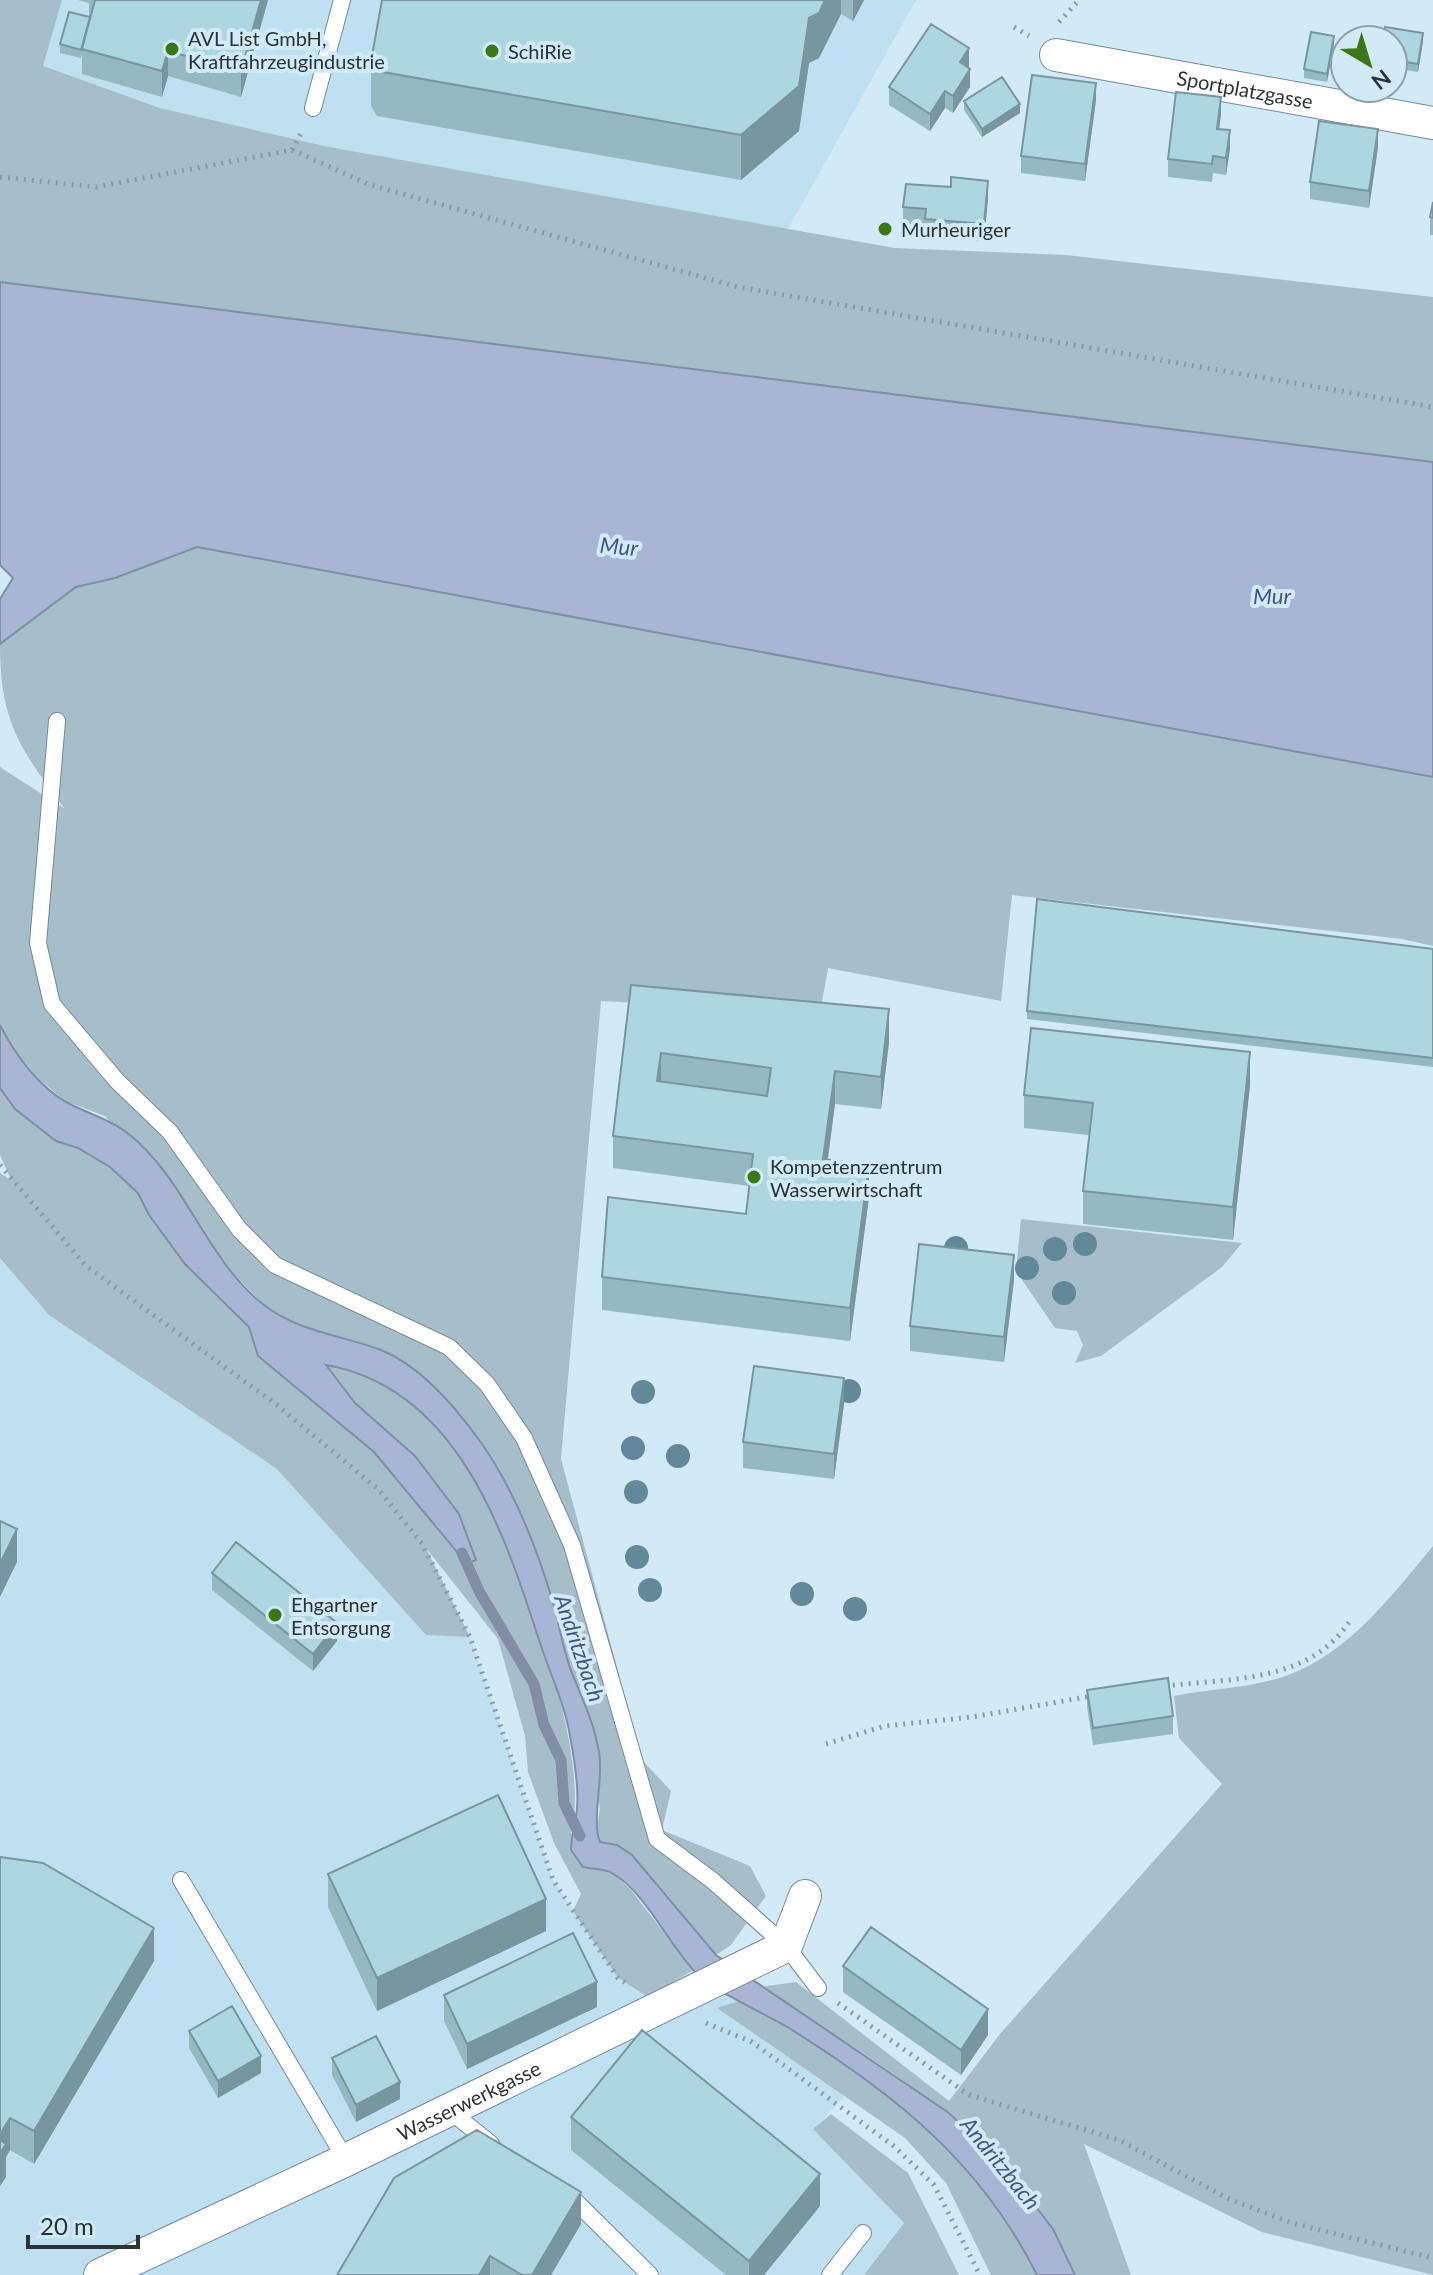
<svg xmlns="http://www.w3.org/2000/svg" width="1433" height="2275" font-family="Lato,sans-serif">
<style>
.built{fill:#bfe0f1}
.green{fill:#a6beca}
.water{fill:#a8b5d4;stroke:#828ea5;stroke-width:2}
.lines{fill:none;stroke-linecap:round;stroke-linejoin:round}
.stream{stroke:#828ea5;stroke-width:11}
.service-casing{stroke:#748b97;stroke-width:18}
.minor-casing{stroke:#748b97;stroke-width:34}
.path{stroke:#899ca4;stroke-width:5;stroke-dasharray:2 6;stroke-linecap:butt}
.service{stroke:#fff;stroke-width:16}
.minor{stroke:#fff;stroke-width:32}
.tree{fill:#618999}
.wall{fill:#94b9c1}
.shaded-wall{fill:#78969d}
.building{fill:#acd7e0;stroke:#78969d;stroke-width:2;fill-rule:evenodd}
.poi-dot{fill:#397815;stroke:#d1eaf6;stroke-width:3}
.labels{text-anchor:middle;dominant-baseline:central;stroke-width:8;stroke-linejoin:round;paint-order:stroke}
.poi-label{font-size:20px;fill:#2a3438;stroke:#d1eaf6;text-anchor:start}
.street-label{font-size:20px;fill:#2a3438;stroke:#d1eaf6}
.water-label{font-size:22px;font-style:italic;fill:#445582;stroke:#d1eaf6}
</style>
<rect width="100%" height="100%" fill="#d1eaf6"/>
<path class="built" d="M 62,0 L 916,0 L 788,229 L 324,146 L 160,108 L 42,66 Z
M 0,1258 L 49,1315 L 277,1469 L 426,1635 L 470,1637 L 553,1880 L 618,1978 L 648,1997 L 693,1970 L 699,1977 L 742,2000 L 718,2009 L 845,2096 L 814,2129 L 904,2223 L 864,2275 L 0,2275 Z"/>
<path class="green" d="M 0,0 L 62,0 L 43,66 L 160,108 L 324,146 L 895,248 L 1066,255 L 1433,297 L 1433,462 L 0,282 Z
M 197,547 L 1433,777 L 1433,946 L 1402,939 L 1012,895 L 1001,1001 L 828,968 L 820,1013 L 601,1001 L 561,1459 L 642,1760 L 671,1791 L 662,1830 L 750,1866 L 766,1896 L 731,1945 L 716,1955 L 667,1895 L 617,1845 L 600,1842 L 596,1830 L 600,1809 L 583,1694 L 571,1672 L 545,1576 L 509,1494 L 481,1442 L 439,1394 L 411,1367 L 382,1351 L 291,1322 L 263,1304 L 230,1270 L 105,1116 L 65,1101 L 39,1079 L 10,1045 L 0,1025 L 0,767 L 65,809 C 20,749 0,722 0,644 L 76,587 L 115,578 Z
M 0,1088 L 15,1109 L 56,1141 L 78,1148 L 110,1167 L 138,1193 L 149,1215 L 185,1264 L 249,1327 L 258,1356 L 374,1452 L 467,1563 L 476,1559 L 459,1514 L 415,1456 L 355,1403 L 325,1364 C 360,1373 390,1383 418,1407 C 445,1431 471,1467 487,1500 C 523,1577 592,1752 571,1833 L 631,1890 L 693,1970 L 648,1997 L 618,1978 L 573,1911 L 581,1894 L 554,1843 L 528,1772 L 525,1736 L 498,1639 L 426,1548 L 470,1637 L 426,1635 L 277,1469 L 49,1315 L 0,1258 L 0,1173 L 11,1180 L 0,1155 Z
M 1021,1219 L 1242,1243 L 1222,1267 L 1101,1356 L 1075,1363 L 1083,1345 L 1077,1331 L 1055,1328 L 1016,1271 Z
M 1433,1546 L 1433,2275 L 1262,2232 L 1084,2144 L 1131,2275 L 1075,2275 C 1006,2131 888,2071 761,1987 L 796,1982 L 949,2101 L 1000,2034 L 1222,1784 L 1179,1738 L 1174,1696 C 1210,1689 1254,1688 1288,1675 C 1349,1653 1393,1594 1433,1546 Z
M 742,2000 C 863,2060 976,2153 1037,2275 L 991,2275 L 946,2183 L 905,2138 L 717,2008 Z
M 831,2114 L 908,2173 L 959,2275 L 864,2275 L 904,2223 L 813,2129 Z"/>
<path class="water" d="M 0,282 L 1433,462 L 1433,777 L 197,547 L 115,578 L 76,587 L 0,644 L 0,599 L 13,578 L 0,565 Z
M 0,1025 C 14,1053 38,1086 66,1102 C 94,1117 114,1119 139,1143 C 189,1190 209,1262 264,1305 C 299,1332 341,1335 381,1350 C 421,1366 458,1410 482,1444 C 514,1490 538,1550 553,1603 C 560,1626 563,1651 572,1673 C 583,1700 594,1723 599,1752 C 604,1778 591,1822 600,1842 L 617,1845 L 632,1855 L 716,1955 L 949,2113 L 1005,2167 L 1053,2229 L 1075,2275 L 1037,2275 C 981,2163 896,2095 792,2030 C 770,2016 712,1990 698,1975 C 670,1948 646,1892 612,1873 C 605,1869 592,1869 583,1867 L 571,1850 C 571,1835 576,1823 577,1808 C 579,1787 574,1757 570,1736 C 565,1705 550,1673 540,1643 C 504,1531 457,1388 326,1365 L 355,1403 L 415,1456 L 459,1514 L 476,1560 L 467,1564 L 374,1452 L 258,1356 L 249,1327 L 185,1264 L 149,1215 L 138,1193 L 110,1167 L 78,1148 L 56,1141 L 15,1109 L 0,1088 Z"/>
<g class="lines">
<path class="stream" d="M 462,1553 L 479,1591 L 534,1684 L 544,1725 L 561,1760 L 564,1803 L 580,1836"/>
<defs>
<path id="service" d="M 313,108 L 342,0
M 57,721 L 38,943 L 52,1004 L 117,1081 L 170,1132 L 239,1229 L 275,1265 L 449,1347 L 487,1384 L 524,1438 L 572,1545 L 657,1839 L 713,1881 L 786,1946 L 818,1988
M 181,1880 L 346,2160
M 449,2110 L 491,2144
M 567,2193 L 650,2275
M 830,2275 L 863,2233"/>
<g id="minor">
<path id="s1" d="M 1056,55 L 1433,123"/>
<path id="s2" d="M 100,2275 L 346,2160 L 786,1946 L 805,1896"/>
</g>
</defs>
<use href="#service" class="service-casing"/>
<use href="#minor" class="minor-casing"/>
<path class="path" d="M 1059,22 L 1079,0
M 1014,27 L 1029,36
M 292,150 L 370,185 L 738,287 L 1433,407
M 0,177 L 96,187 L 292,150 L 303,130
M 0,1165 L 86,1266 L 277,1405 L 379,1490 L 422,1544 L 470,1637 L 553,1880 L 618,1978 L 629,1985
M 1165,1686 C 1232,1678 1311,1683 1351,1619
M 826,1744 L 885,1726 L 972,1717 L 1092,1696
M 838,2003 L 969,2095 L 1119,2140 L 1229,2199 L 1292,2223 L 1433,2258
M 706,2023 L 752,2042 L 895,2147 L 934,2185 L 980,2275"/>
<use href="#service" class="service"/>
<use href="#minor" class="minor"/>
</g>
<g class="tree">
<circle cx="1085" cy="1244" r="12"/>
<circle cx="956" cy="1248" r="12"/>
<circle cx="1055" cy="1249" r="12"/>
<circle cx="1027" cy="1268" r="12"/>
<circle cx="1064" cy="1293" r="12"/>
<circle cx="849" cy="1391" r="12"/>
<circle cx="643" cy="1392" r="12"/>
<circle cx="633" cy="1448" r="12"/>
<circle cx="678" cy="1456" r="12"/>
<circle cx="636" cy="1492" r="12"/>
<circle cx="637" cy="1557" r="12"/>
<circle cx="650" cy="1590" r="12"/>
<circle cx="802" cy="1594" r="12"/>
<circle cx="855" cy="1609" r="12"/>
</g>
<path class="wall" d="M 78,0 L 268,0 L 241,97 L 168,76 L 162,97 L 82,74 L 82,55 L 81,58 L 60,53 L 60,44 L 89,17 L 89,3 Z
M 382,0 L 864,0 L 853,21 L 841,14 L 819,58 L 809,63 L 799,131 L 741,180 L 377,116 L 371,106 L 371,61 Z
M 1393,40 L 1423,41 L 1418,72 L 1393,68 Z
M 1334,44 L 1327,82 L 1304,78 L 1304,69 Z
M 969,66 L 968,68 L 970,87 L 953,113 L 945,108 L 930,131 L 889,105 L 889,87 Z
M 1096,100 L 1085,181 L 1021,173 L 1021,156 Z
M 964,101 L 1020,113 L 982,137 L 964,110 Z
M 1221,114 L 1219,129 L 1230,148 L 1226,175 L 1213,173 L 1212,182 L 1168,177 L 1168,159 Z
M 1378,147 L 1369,208 L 1310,199 L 1310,182 Z
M 988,198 L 984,241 L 925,236 L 925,227 L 903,225 L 903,207 Z
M 1433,202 L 1433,235 L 1430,235 L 1430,217 Z
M 1433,949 L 1433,1067 L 1027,1019 L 1027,1011 Z
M 631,985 L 889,1042 L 881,1109 L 835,1104 L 828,1160 L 869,1197 L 850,1341 L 602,1310 L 602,1277 L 746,1214 L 749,1186 L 613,1168 L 613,1136 Z
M 1250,1085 L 1233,1240 L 1083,1224 L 1083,1191 L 1089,1135 L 1024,1128 L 1024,1095 Z
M 1014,1280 L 1004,1362 L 910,1351 L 910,1326 Z
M 844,1404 L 834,1479 L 743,1468 L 743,1442 Z
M 212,1573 L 337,1641 L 313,1671 L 212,1590 Z
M 1087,1690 L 1173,1716 L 1173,1734 L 1093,1745 L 1087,1707 Z
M 0,1857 L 154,1961 L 34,2164 L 10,2150 L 6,2157 L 6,2177 L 0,2186 Z
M 328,1874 L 546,1931 L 377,2011 L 328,1907 Z
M 843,1966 L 988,2035 L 961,2075 L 843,1992 Z
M 444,1995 L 597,2007 L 467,2069 L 444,2021 Z
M 189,2031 L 261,2073 L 218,2098 L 189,2048 Z
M 332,2058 L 400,2099 L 356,2122 L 332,2075 Z
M 571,2117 L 820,2206 L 764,2275 L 726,2275 L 571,2150 Z
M 581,2224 L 551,2275 L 337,2275 Z"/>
<path class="shaded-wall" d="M 261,0 L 268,0 L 241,97 L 241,71 Z
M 825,0 L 841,0 L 841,14 L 819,58 L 809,63 L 799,131 L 741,180 L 741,135 L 809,18 Z
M 853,0 L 864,0 L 853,21 Z
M 1423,33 L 1423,41 L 1418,72 L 1418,64 Z
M 1334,36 L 1334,44 L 1327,82 L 1327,74 Z
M 969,48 L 969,66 L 960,80 L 960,62 Z
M 168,51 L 168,76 L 162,97 L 162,71 Z
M 970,69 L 970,87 L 953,113 L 953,96 Z
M 1096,83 L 1096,100 L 1085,181 L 1085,164 Z
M 945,91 L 945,108 L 930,131 L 930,114 Z
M 1221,97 L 1221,114 L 1217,146 L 1217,129 Z
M 1020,104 L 1020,113 L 982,137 L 982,129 Z
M 1378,129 L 1378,147 L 1369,208 L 1369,191 Z
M 1230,130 L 1230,148 L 1226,175 L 1226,158 Z
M 988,181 L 988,198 L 984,241 L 984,224 Z
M 889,1009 L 889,1042 L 881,1109 L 881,1077 Z
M 1250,1052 L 1250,1085 L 1233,1240 L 1233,1207 Z
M 661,1053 L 661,1086 L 657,1081 Z
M 835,1071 L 835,1104 L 823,1192 L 823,1159 Z
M 869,1165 L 869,1197 L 850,1341 L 850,1308 Z
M 1014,1255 L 1014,1280 L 1004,1362 L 1004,1337 Z
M 844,1378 L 844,1404 L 834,1479 L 834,1454 Z
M 17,1529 L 17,1562 L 0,1597 L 0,1564 Z
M 337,1623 L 337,1641 L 313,1671 L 313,1654 Z
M 546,1899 L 546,1931 L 377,2011 L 377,1978 Z
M 154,1928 L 154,1961 L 34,2164 L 34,2131 Z
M 597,1982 L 597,2007 L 467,2069 L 467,2044 Z
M 988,2009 L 988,2035 L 961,2075 L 961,2050 Z
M 261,2056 L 261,2073 L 218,2098 L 218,2081 Z
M 400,2082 L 400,2099 L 356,2122 L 356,2105 Z
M 10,2118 L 10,2150 L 6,2157 L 6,2177 L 0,2186 L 0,2134 Z
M 820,2174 L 820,2206 L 764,2275 L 749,2275 L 749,2261 Z
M 581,2192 L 581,2224 L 551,2275 L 532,2275 Z
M 490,2256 L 490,2275 L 479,2275 Z"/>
<path class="building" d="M 95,0 L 261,0 L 241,71 L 168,51 L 162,71 L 82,49 Z
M 382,0 L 825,0 L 819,13 L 809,18 L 799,86 L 741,135 L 377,71 L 371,61 Z
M 69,12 L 90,17 L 81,50 L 60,44 Z
M 931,24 L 969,48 L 960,62 L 970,69 L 953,96 L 945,91 L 930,114 L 889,87 Z
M 1385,27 L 1423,33 L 1418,64 L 1393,60 L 1393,40 L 1383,40 Z
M 1311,32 L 1334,36 L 1327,74 L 1304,69 Z
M 1032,75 L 1096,83 L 1085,164 L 1021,156 Z
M 1002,77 L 1020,104 L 982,129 L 964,101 Z
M 1176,92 L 1221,97 L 1217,129 L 1230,130 L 1226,158 L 1213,156 L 1212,164 L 1168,159 Z
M 1319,121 L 1378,129 L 1369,191 L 1310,182 Z
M 951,177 L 988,181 L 984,224 L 925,219 L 926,209 L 903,207 L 906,184 L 951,187 Z
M 1433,202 L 1433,218 L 1430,217 Z
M 1037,899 L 1433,949 L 1433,1058 L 1027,1011 Z
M 631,985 L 889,1009 L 881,1077 L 835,1071 L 823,1159 L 869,1165 L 850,1308 L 602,1277 L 608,1197 L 746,1214 L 753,1154 L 613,1136 ZM 661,1053 L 771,1068 L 767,1096 L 657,1081 Z
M 1031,1028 L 1250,1052 L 1233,1207 L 1083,1191 L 1093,1103 L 1024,1095 Z
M 919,1244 L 1014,1255 L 1004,1337 L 910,1326 Z
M 754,1366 L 844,1378 L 834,1454 L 743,1442 Z
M 0,1521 L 17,1529 L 0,1564 Z
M 236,1542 L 337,1623 L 313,1654 L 212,1573 Z
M 1168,1678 L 1173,1716 L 1093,1728 L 1087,1690 Z
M 498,1795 L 546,1899 L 377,1978 L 328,1874 Z
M 0,1857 L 43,1863 L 154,1928 L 34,2131 L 10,2118 L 0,2134 Z
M 871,1927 L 988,2009 L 961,2050 L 843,1966 Z
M 573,1933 L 597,1982 L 467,2044 L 444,1995 Z
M 232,2006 L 261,2056 L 218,2081 L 189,2031 Z
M 642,2030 L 820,2174 L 749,2261 L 571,2117 Z
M 376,2036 L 400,2082 L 356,2105 L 332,2058 Z
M 477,2130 L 581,2192 L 532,2275 L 522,2275 L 490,2256 L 479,2275 L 337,2275 L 394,2178 Z
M 0,2140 L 6,2144 L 0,2153 Z"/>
<g class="poi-dot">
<circle cx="172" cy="49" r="8"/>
<circle cx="492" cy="51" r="8"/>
<circle cx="885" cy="229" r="8"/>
<circle cx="754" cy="1177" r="8"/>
<circle cx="275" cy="1615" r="8"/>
</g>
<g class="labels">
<g class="poi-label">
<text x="188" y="38">AVL List GmbH,<tspan x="188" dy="23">Kraftfahrzeugindustrie</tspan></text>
<text x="508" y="51">SchiRie</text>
<text x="901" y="229">Murheuriger</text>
<text x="770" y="1166">Kompetenzzentrum<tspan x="770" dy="23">Wasserwirtschaft</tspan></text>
<text x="291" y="1604">Ehgartner<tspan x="291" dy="23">Entsorgung</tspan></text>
</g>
<g class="street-label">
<text stroke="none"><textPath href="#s1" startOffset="192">Sportplatzgasse</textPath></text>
<text stroke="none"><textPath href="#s2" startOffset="408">Wasserwerkgasse</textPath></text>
</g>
<g class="water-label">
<text transform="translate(619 546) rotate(5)">Mur</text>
<text x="1272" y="595">Mur</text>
<text transform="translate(580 1648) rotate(71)">Andritzbach</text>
<text transform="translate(1001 2163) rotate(51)">Andritzbach</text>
</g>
</g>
<g transform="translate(1369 64) rotate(142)"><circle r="38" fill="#d1eaf6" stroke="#8ea1aa" stroke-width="2"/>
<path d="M0-6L14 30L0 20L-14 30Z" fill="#397815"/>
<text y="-12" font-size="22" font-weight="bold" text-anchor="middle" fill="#2a3438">N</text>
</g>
<path d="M28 2235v12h110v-12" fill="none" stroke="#2a3438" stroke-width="4"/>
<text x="40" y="2235" font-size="24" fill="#2a3438" stroke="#d1eaf6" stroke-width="6" paint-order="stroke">20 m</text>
</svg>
